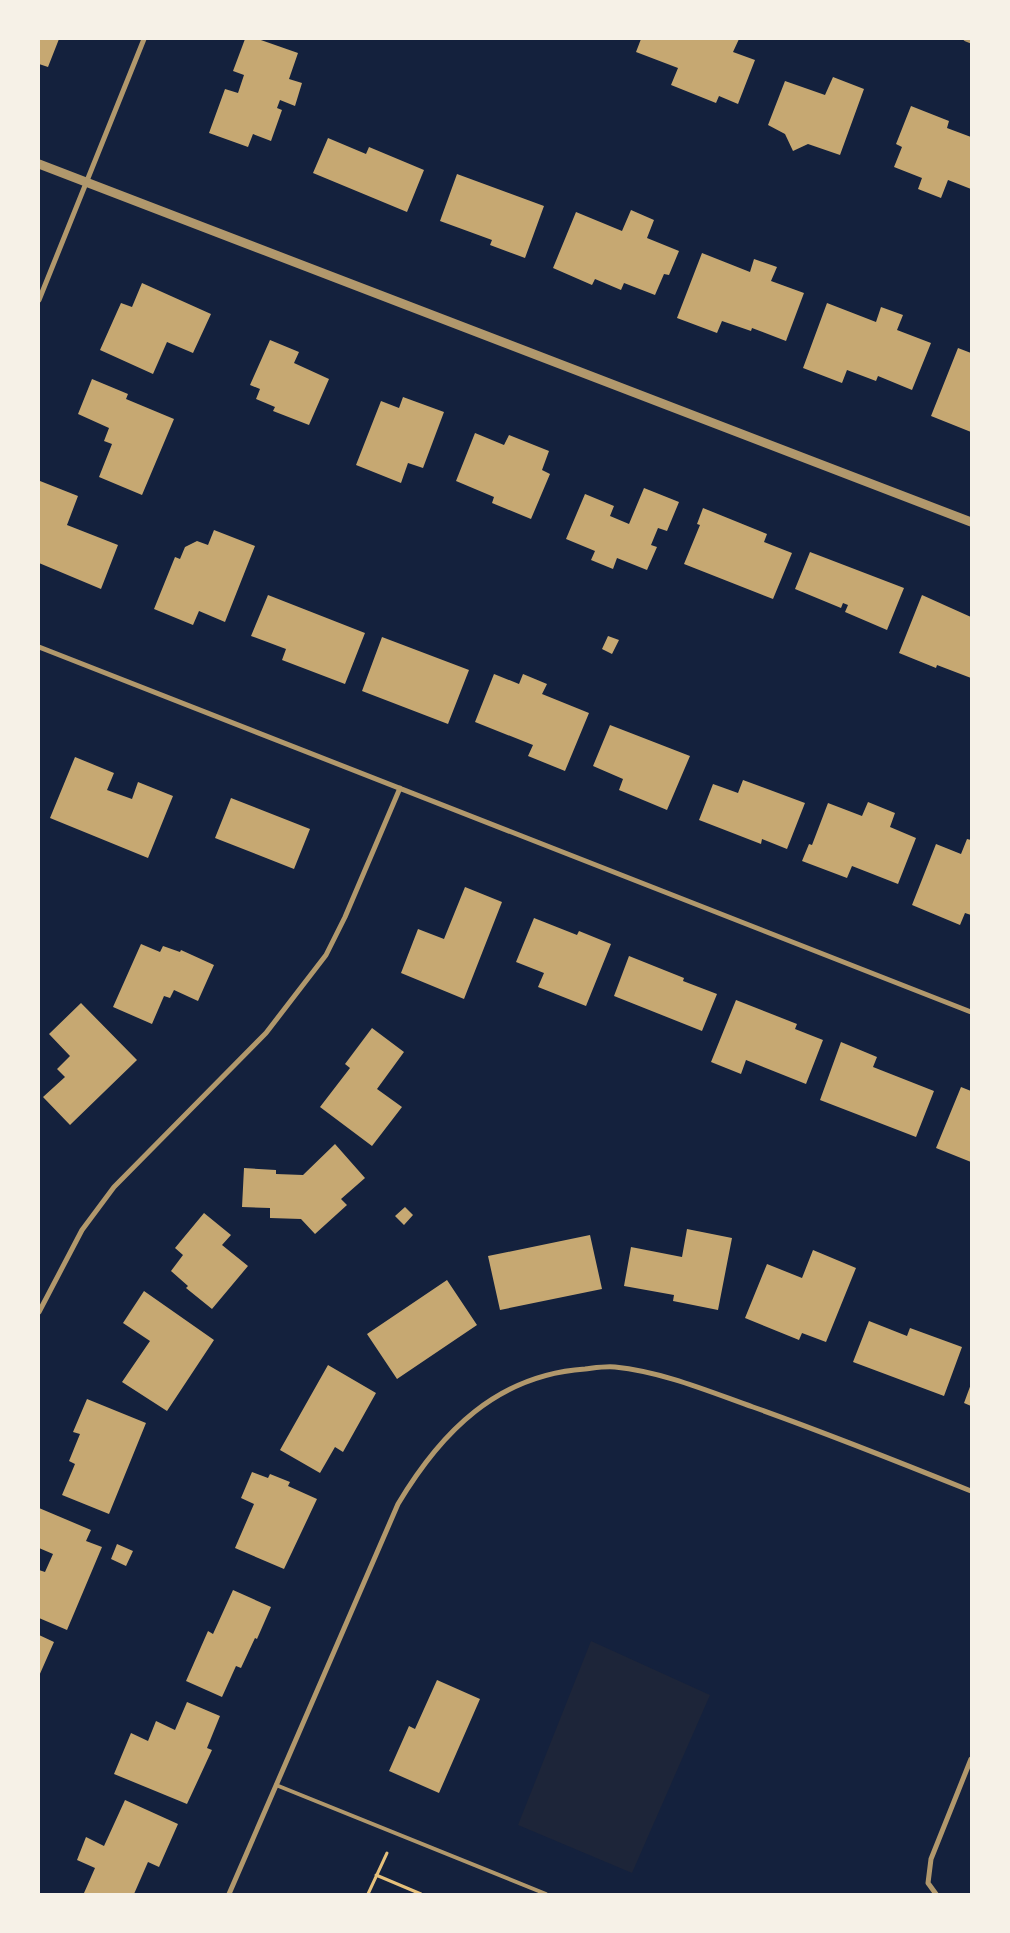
<svg xmlns="http://www.w3.org/2000/svg" width="1010" height="1933" font-family="'DM Sans',sans-serif">
<style>
.green{fill:#1d2539}
.building{fill:#c6a872}
.lines{fill:none;stroke-linecap:round;stroke-linejoin:round}
.path{stroke:#e5c07b;stroke-width:3}
.service{stroke:#b1986c;stroke-width:4}
.minor{stroke:#b1986c;stroke-width:5}
.tertiary{stroke:#b1986c;stroke-width:9}
</style>
<rect width="100%" height="100%" fill="#14213d"/>
<path class="green" d="M 591,1641 L 710,1695 L 632,1873 L 518,1825 Z"/>
<path class="building" d="M 39,39 L 59,39 L 48,67 L 39,64 Z
M 245,39 L 258,39 L 298,53 L 289,79 L 302,83 L 295,106 L 280,100 L 277,108 L 282,110 L 271,141 L 253,134 L 248,147 L 209,133 L 225,89 L 238,93 L 244,75 L 233,71 Z
M 641,39 L 739,39 L 733,52 L 755,60 L 738,104 L 719,96 L 716,103 L 671,85 L 678,68 L 636,52 Z
M 833,77 L 864,89 L 840,155 L 808,144 L 793,151 L 785,134 L 768,125 L 785,81 L 825,95 Z
M 911,106 L 949,121 L 947,128 L 971,137 L 971,189 L 948,180 L 941,198 L 918,189 L 922,178 L 894,167 L 902,147 L 896,144 Z
M 328,138 L 366,154 L 369,147 L 424,170 L 407,212 L 313,173 Z
M 457,174 L 544,206 L 525,258 L 490,245 L 492,240 L 440,221 Z
M 631,210 L 654,220 L 647,238 L 679,251 L 669,275 L 664,274 L 655,295 L 624,283 L 621,290 L 595,279 L 592,285 L 553,268 L 576,212 L 622,231 Z
M 702,253 L 750,272 L 754,259 L 777,267 L 771,281 L 804,293 L 786,341 L 752,328 L 751,331 L 722,321 L 717,333 L 677,318 Z
M 142,283 L 211,314 L 193,353 L 167,342 L 153,374 L 100,350 L 121,303 L 132,307 Z
M 827,303 L 876,322 L 881,307 L 903,315 L 897,330 L 931,343 L 912,390 L 878,376 L 876,381 L 847,370 L 842,383 L 803,368 Z
M 270,340 L 299,352 L 294,363 L 329,379 L 309,425 L 273,411 L 275,407 L 256,399 L 260,389 L 250,385 Z
M 958,348 L 971,353 L 971,432 L 931,416 Z
M 92,379 L 128,394 L 126,399 L 174,419 L 142,495 L 99,477 L 112,444 L 104,441 L 109,428 L 78,414 Z
M 403,397 L 444,412 L 423,468 L 408,463 L 401,483 L 356,465 L 381,401 L 399,408 Z
M 475,433 L 504,445 L 509,435 L 549,451 L 542,470 L 550,474 L 531,519 L 492,503 L 494,497 L 456,481 Z
M 40,481 L 78,496 L 67,525 L 118,545 L 101,589 L 39,563 Z
M 644,488 L 679,502 L 667,531 L 658,528 L 651,545 L 657,547 L 647,570 L 617,558 L 613,569 L 591,560 L 595,551 L 566,539 L 585,494 L 614,506 L 610,516 L 629,524 Z
M 703,508 L 767,534 L 764,542 L 792,553 L 773,599 L 684,564 L 700,525 L 697,524 Z
M 214,530 L 255,546 L 225,622 L 199,611 L 193,625 L 154,609 L 175,557 L 180,559 L 185,547 L 197,541 L 208,545 Z
M 810,552 L 904,588 L 887,630 L 845,612 L 848,605 L 843,603 L 841,608 L 795,589 Z
M 268,595 L 365,633 L 345,684 L 282,660 L 286,649 L 251,636 Z
M 922,595 L 971,617 L 971,678 L 937,665 L 936,668 L 899,653 Z
M 608,636 L 619,640 L 612,654 L 602,649 Z
M 382,637 L 469,670 L 448,724 L 362,691 Z
M 494,674 L 519,684 L 523,674 L 547,684 L 542,694 L 589,713 L 565,771 L 528,756 L 533,745 L 475,722 Z
M 610,725 L 690,756 L 667,810 L 619,790 L 623,779 L 593,766 Z
M 75,757 L 114,773 L 107,790 L 132,799 L 138,782 L 173,796 L 148,858 L 50,818 Z
M 743,780 L 805,803 L 787,849 L 762,839 L 761,844 L 699,820 L 713,784 L 738,793 Z
M 231,798 L 310,829 L 294,869 L 215,838 Z
M 868,802 L 895,813 L 890,827 L 916,838 L 898,884 L 852,866 L 847,878 L 802,861 L 809,844 L 812,845 L 828,803 L 862,816 Z
M 967,839 L 971,840 L 971,915 L 965,913 L 960,925 L 912,905 L 936,844 L 961,854 Z
M 465,887 L 502,902 L 464,999 L 401,973 L 418,929 L 444,939 Z
M 534,918 L 577,935 L 579,931 L 611,944 L 586,1006 L 538,987 L 544,973 L 516,962 Z
M 141,944 L 160,952 L 163,946 L 180,952 L 181,950 L 214,965 L 198,1001 L 174,990 L 170,998 L 164,996 L 152,1024 L 113,1007 Z
M 629,956 L 684,978 L 683,981 L 717,994 L 702,1031 L 614,996 Z
M 736,1000 L 797,1024 L 795,1029 L 823,1040 L 806,1084 L 746,1060 L 741,1074 L 711,1062 Z
M 81,1003 L 137,1060 L 70,1125 L 43,1097 L 65,1077 L 57,1069 L 70,1056 L 49,1034 Z
M 372,1028 L 404,1052 L 377,1089 L 402,1107 L 372,1146 L 320,1107 L 350,1068 L 345,1064 Z
M 841,1042 L 877,1057 L 873,1067 L 934,1091 L 916,1137 L 820,1100 Z
M 961,1087 L 971,1091 L 971,1162 L 936,1148 Z
M 335,1144 L 365,1178 L 341,1199 L 347,1205 L 315,1234 L 301,1219 L 270,1218 L 270,1208 L 242,1207 L 244,1168 L 276,1170 L 276,1174 L 303,1175 Z
M 405,1207 L 413,1215 L 404,1225 L 395,1216 Z
M 204,1213 L 231,1235 L 222,1245 L 248,1266 L 212,1309 L 186,1288 L 188,1286 L 171,1271 L 183,1255 L 175,1248 Z
M 687,1229 L 732,1238 L 718,1310 L 673,1301 L 674,1295 L 624,1286 L 631,1247 L 682,1257 Z
M 590,1235 L 602,1289 L 500,1310 L 488,1256 Z
M 813,1250 L 856,1268 L 826,1342 L 802,1333 L 799,1340 L 745,1318 L 767,1264 L 802,1278 Z
M 447,1280 L 477,1325 L 397,1379 L 367,1334 Z
M 144,1291 L 214,1340 L 167,1411 L 122,1382 L 150,1341 L 123,1323 Z
M 869,1321 L 907,1336 L 910,1328 L 962,1347 L 944,1396 L 853,1362 Z
M 328,1365 L 376,1393 L 343,1452 L 335,1447 L 320,1473 L 280,1450 Z
M 971,1384 L 971,1406 L 964,1403 Z
M 87,1399 L 146,1423 L 109,1514 L 62,1495 L 75,1464 L 69,1461 L 80,1434 L 73,1432 Z
M 252,1472 L 268,1478 L 270,1474 L 290,1482 L 288,1486 L 317,1499 L 284,1569 L 235,1548 L 254,1504 L 241,1498 Z
M 39,1508 L 91,1530 L 86,1541 L 102,1547 L 67,1630 L 39,1618 L 39,1570 L 45,1572 L 53,1554 L 39,1548 Z
M 117,1544 L 133,1551 L 126,1566 L 111,1559 Z
M 233,1590 L 271,1607 L 257,1639 L 255,1638 L 241,1668 L 236,1666 L 222,1697 L 186,1681 L 208,1631 L 213,1634 Z
M 39,1635 L 54,1642 L 39,1676 Z
M 437,1680 L 480,1699 L 439,1793 L 389,1771 L 409,1726 L 415,1729 Z
M 187,1702 L 220,1716 L 207,1748 L 212,1750 L 187,1804 L 114,1774 L 131,1733 L 148,1741 L 156,1721 L 175,1730 Z
M 125,1800 L 178,1824 L 159,1867 L 148,1862 L 134,1894 L 88,1894 L 84,1893 L 95,1868 L 77,1860 L 86,1837 L 104,1846 Z"/>
<g class="lines">
<path class="path" d="M 376,1875 L 421,1894
M 368,1894 L 387,1853"/>
<path class="service" d="M 276,1785 L 546,1894"/>
<path class="minor" d="M 966,39 L 971,41
M 39,300 L 144,39
M 39,647 L 971,1012
M 39,1312 L 82,1230 L 114,1187 L 266,1033 L 326,955 L 345,917 L 400,788
M 229,1894 L 398,1504 C 441,1432 497,1375 585,1369 C 594,1368 605,1366 615,1367 C 663,1372 708,1391 753,1407 C 826,1433 899,1462 971,1491
M 936,1894 L 928,1883 L 931,1859 L 971,1759"/>
<path class="tertiary" d="M 39,164 L 971,522"/>
</g>
<rect width="1010" height="1933" fill="none" stroke="#f6f1e7" stroke-width="80"/>
</svg>
